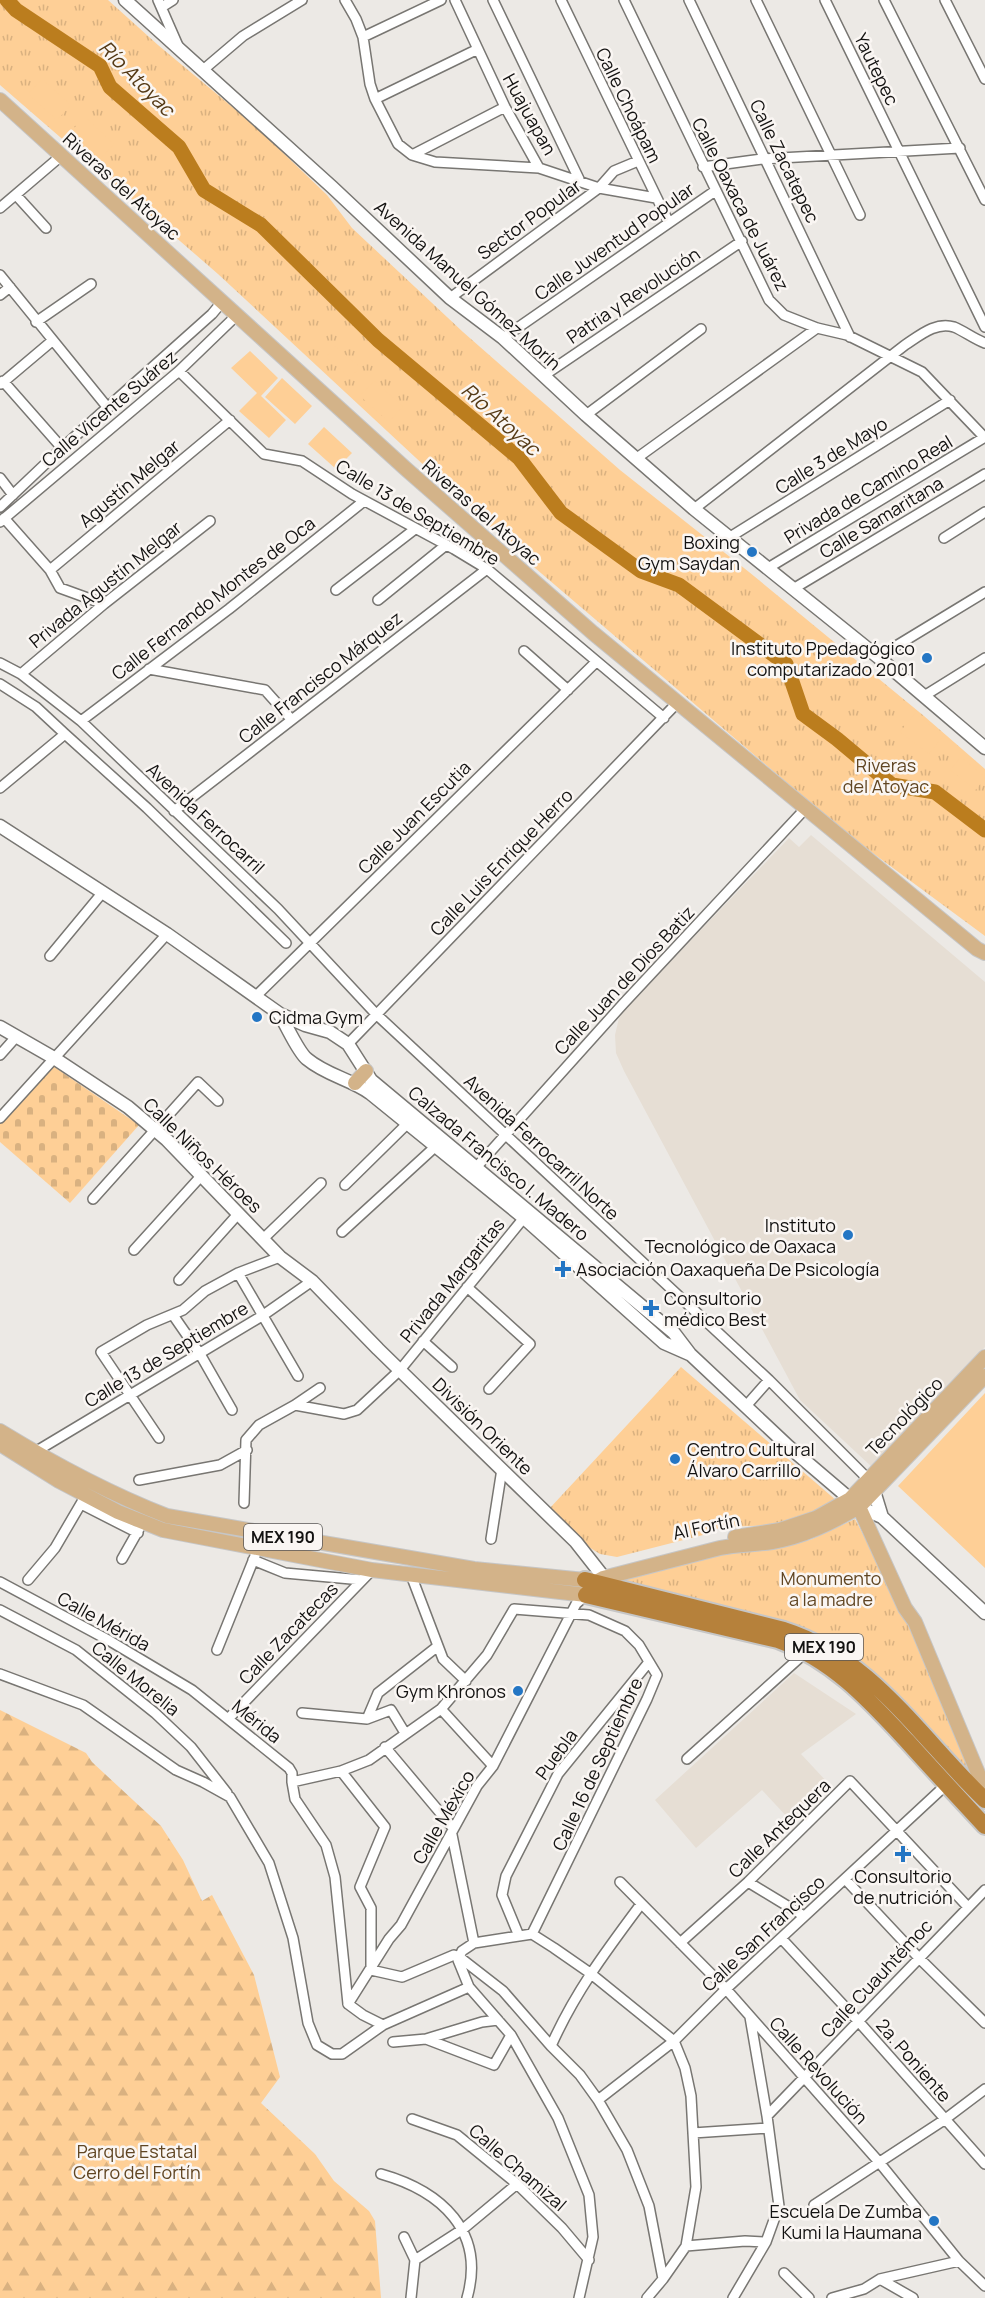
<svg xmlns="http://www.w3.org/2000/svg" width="985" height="2298" font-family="Manrope,sans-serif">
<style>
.built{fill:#e6ded4}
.grass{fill:url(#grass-tufts)}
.forest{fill:url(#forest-firs)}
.cemetery{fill:url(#cemetery-stones)}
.pitch{fill:#fecf96}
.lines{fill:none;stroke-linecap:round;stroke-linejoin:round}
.river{stroke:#bb7d1e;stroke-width:15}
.street-casing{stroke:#787672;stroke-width:12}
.secondary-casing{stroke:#787672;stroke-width:15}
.primary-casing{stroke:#c6c6c6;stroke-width:16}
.highway-casing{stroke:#c6c6c6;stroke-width:20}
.street{stroke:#fff;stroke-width:9}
.secondary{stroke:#fff;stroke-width:12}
.primary{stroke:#d3b389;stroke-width:14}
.highway{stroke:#b6813b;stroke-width:16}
.poi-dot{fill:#2476c4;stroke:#faf6f3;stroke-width:2}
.labels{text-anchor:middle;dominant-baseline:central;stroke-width:5;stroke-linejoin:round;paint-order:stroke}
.shield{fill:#faf6f3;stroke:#585655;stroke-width:1.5}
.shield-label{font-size:16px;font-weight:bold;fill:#131211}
.street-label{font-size:18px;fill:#131211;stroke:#faf6f3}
.poi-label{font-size:18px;fill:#131211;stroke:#faf6f3;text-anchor:end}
.park-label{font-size:18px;fill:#604522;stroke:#faf6f3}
.water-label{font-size:20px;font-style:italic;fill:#553a16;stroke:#faf6f3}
</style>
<defs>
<pattern id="grass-tufts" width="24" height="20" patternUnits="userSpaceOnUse" patternTransform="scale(1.5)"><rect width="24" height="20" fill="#fecf96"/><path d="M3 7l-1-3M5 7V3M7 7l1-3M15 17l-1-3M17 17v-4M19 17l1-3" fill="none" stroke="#d9b180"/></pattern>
<pattern id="forest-firs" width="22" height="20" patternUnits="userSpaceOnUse" patternTransform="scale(1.5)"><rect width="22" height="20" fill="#fecf96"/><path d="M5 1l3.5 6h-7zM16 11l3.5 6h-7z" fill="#d9b180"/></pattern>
<pattern id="cemetery-stones" width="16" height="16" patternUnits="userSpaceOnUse" patternTransform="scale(1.5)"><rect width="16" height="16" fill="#fecf96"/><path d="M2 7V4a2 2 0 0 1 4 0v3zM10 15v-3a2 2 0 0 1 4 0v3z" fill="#d9b180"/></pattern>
</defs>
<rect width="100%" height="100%" fill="#ece9e5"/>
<path class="built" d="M 811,835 L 985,982 L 985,1347 L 873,1468 L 800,1400 L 624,1071 L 616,1053 L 615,1035 L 619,1018 L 628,1006 L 789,838 L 799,847 Z
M 794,1673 L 856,1714 L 801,1754 L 828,1783 L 788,1818 L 762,1790 L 696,1848 L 655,1800 Z"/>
<path class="grass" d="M 0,0 L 108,0 L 158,45 L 254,125 L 327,195 L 352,228 L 463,332 L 620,470 L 749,572 L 924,716 L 985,769 L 985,936 L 847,834 L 528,562 L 218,274 L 0,85 Z
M 681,1367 L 837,1501 L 814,1516 L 778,1525 L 721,1527 L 703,1535 L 617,1557 L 600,1554 L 584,1544 L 549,1509 Z
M 855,1519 L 906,1617 L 975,1783 L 885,1690 L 614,1582 L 721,1550 L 810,1540 Z"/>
<path class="forest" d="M 0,1710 L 86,1753 L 92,1762 L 161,1826 L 183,1860 L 202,1901 L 212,1895 L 254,1975 L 280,2077 L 261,2103 L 315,2154 L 334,2181 L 369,2211 L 375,2221 L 381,2298 L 0,2298 Z"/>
<path class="cemetery" d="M 50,1064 L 139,1125 L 70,1203 L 0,1142 L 0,1121 Z"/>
<path class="pitch" d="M 42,79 L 71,105 L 57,120 L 28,94 Z
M 85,117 L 114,144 L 100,159 L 71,131 Z
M 335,346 L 360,367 L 350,378 L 326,357 Z
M 250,351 L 278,378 L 261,396 L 286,420 L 269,438 L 239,411 L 257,393 L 231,368 Z
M 282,378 L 312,406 L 295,424 L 265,397 Z
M 374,381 L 403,406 L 389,422 L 360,396 Z
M 324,427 L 352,453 L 336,469 L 308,444 Z
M 915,713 L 943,736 L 929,754 L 900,732 Z
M 961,757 L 985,777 L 976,790 L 950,770 Z
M 985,1393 L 985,1568 L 898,1486 Z"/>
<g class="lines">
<path class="river" d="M 7,0 L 16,10 L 100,66 L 110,87 L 179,147 L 204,190 L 261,225 L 378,340 L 519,458 L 561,513 L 641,571 L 679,585 L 786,664 L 803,714 L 837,739 L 892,785 L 935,792 L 985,830"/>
<defs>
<path id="street" d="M 158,0 L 179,48
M 345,0 L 356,19 L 363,37 L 370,84 L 375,99 L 398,144 L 412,155 L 435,162 L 539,168
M 455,0 L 505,107 L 539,168 L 599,188 L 656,198
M 493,0 L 579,179
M 561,0 L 669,223
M 624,0 L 769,300 L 784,315 L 817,328 L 847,335 L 922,372 L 985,438
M 689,0 L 850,337
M 756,0 L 860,215
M 825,0 L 985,327
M 884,0 L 985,200
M 945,0 L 985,79
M 162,7 L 173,0
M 363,37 L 441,0
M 203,70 L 243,36 L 302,0
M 375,99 L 478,49
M 412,155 L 505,107
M 703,167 L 762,159 L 960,148
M 16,195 L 46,228
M 0,208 L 61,156
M 0,275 L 108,408
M 0,295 L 10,287
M 450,298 L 599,188 L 614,171 L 638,161
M 36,322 L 91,284
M 503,338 L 715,191
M 179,371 L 264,454 L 302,461 L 352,494 L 454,549 L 487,569 L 664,718
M 543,376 L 742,241
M 3,381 L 62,448
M 1,384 L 52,341
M 586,415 L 701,329
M 637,458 L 817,328
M 0,478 L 13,495
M 0,507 L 62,448 L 212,314 L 222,302
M 694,509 L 905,345 C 919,336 936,321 954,327 C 964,331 974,339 985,343
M 4,518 L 50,570 L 60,588 L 104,604
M 0,522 L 179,371 L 237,315
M 730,537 L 950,400
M 944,538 L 985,512
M 768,568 L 985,437
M 50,570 L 230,420
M 793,589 L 985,474
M 336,590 L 415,529
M 378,600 L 446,545
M 524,651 L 568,690
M 878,657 L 985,592
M 0,663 L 21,674 L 81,721 L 278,909 L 376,1014 L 769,1380 L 868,1479
M 149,669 L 265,690 L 291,719
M 21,674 L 104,604 L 210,521
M 0,684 L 36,707 L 65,734 L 147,808 L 286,943
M 924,696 L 985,658
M 81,721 L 229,609 L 364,501
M 0,788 L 65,734
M 174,811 L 487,569
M 50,956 L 103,892
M 256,996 L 596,662
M 348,1044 L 678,702
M 0,1055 L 16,1037
M 0,1118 L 167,934
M 472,1172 L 623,1004 L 805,809
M 345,1185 L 408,1123
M 93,1199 L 198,1082 L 218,1101
M 342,1232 L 436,1146
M 264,1238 L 321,1183
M 134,1250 L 202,1175
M 238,1273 L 298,1376
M 179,1280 L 239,1213
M 467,1287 L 530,1344 L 489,1389
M 173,1315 L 200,1354 L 232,1410
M 423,1341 L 452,1367
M 295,1405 L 320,1388
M 746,1406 L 769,1380
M 159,1438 L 101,1352 L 147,1325 L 183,1310 L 205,1291 L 238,1273 L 280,1257
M 35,1452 L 262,1316 L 312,1281
M 139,1480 L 220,1465 L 247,1450
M 244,1503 L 246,1440 L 259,1425 L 295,1405 L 344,1414 L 357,1410 L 400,1370 L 527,1214
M 81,1504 L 138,1533
M 491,1539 L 502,1469
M 122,1559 L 139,1529
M 253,1560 L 285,1573 L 362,1580
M 411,1575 L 443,1659 L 466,1681
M 28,1580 L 55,1548 L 86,1495
M 0,1582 L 110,1641 L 192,1690 L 289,1768 L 292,1773 L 292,1782 L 295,1799 L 326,1845 L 335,1877 L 348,2004
M 0,1610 L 76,1650 L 155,1713 L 191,1747 L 227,1793
M 217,1650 L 255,1556
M 0,1674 L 83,1705 L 176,1770 L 203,1782 L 230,1797 L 269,1863 L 293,1938 L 308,2023 L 317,2045 L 332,2054 L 342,2054 L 383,2025 L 469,1987
M 441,1709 L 493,1766
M 302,1713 L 367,1719 L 391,1710 L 405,1733
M 228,1719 L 372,1570
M 367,1719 L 378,1693 L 438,1646
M 385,1747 L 453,1828
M 687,1759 L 806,1652
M 341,1771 L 385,1827 L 360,1887 L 371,1908 L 371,1970 L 402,1977 L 454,1955 L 458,1956 L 503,1991 L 551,2046 L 580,2075 L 598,2100 L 627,2150 L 649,2206 L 663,2279
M 292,1782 L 341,1771 L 369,1760 L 441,1709 L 487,1655 L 514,1609 L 589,1615 L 625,1631 L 639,1645 L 657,1675 L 647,1699 L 532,1934
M 452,1835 L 474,1943
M 845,1879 L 919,1958 L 985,2023
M 620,1882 L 726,1989 L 879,2162 L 959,2261 L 985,2286
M 748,1882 L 804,1916
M 532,1934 L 474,1943 L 462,1951 L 458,1960 L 469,1987 L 511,2035 L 558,2118 L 589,2195 L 593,2237 L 579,2298
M 532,1934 L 554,1948 L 590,1973 L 674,2041 L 685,2068 L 691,2096 L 696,2187 L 686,2246 L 663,2279 L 647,2298
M 519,1936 L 502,1895 L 506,1876 L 558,1774 L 649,1662
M 781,1938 L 859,2022 L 985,2164
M 680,1943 L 748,1882 L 850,1781 L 967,1906
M 383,2025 L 363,2015 L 348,2004 L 389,1939 L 401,1925 L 477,1786 L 493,1766 L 576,1604 L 586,1595
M 426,2039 L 494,2065 L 511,2035
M 393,2042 L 426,2039 L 482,2022 L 498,2020
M 551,2046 C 575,1992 606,1951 641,1904
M 598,2100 L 674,2041 L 726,1989 L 947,1784
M 767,2116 L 985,1890
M 412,2119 L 457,2135 L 517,2184 L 562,2228 L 589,2260
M 693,2133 L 768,2128
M 381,2174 C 441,2191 486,2231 467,2298
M 814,2205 L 944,2120 L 985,2089
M 404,2237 L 415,2260 L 411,2298
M 686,2246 L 745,2241 L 766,2242
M 415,2260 L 463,2229 L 517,2184
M 784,2273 L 809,2298
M 880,2279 L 913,2298
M 733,2298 L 766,2242 L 779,2206 L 767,2116 L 750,2017
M 832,2298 L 864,2289 L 880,2279 L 959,2261"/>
<path id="secondary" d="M 125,0 L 332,187 L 450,298 L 503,338 L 586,415 L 694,509 L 878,657 L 985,748
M 0,826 L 167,934 L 280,1014 L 305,1025 L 330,1032 L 348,1044 L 371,1080 L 674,1333 L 690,1354 L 789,1447 L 850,1499
M 280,1015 C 287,1026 298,1052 307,1059 C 326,1075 350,1079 370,1093 L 524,1218 L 664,1343 L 689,1354
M 0,1027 L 54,1058 L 128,1107 L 167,1140 L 280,1257 L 312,1281 L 378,1349 L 576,1542 L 609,1584
M 874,1491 L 882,1517
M 859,1507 L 882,1517 L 985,1613"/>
<path id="primary" d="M 0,100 L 406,469 L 593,633 L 977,949 L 985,953
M 355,1083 L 366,1071
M 0,1431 C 54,1464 108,1493 167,1516 L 474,1569 L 585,1580
M 0,1444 L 59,1481 L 118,1512 L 163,1530 L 372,1570 L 586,1595 L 596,1582 L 603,1578 L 720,1548 C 737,1544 754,1545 772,1542 C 803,1537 831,1523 859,1507 L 985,1376
M 854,1503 L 859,1507 L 905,1608 L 915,1622 L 985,1790
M 735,1537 L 780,1530 L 816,1518 L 850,1499 L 985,1357"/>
<path id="highway" d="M 585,1580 L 784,1630 C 872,1658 921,1739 985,1800
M 586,1595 L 778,1640 C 833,1660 869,1700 907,1741 C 933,1770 959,1798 985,1826"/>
</defs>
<use href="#street" class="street-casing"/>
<use href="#secondary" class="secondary-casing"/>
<use href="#primary" class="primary-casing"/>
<use href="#highway" class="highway-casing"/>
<use href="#street" class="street"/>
<use href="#secondary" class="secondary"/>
<use href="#primary" class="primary"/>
<use href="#highway" class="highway"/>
</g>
<g class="poi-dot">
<circle cx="752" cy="552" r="6"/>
<circle cx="927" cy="658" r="6"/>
<circle cx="257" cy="1017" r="6"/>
<circle cx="848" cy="1235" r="6"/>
<path d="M560 1260h6v6h6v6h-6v6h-6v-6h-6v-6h6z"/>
<path d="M648 1299h6v6h6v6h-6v6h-6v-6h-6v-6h6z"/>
<circle cx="675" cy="1459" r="6"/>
<circle cx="518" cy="1691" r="6"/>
<path d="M900 1845h6v6h6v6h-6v6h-6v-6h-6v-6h6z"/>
<circle cx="934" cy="2221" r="6"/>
</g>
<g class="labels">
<g class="shield">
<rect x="244" y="1524" width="78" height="26" rx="4.5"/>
<rect x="785" y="1634" width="78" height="26" rx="4.5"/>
</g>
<g class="shield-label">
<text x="283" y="1537">MEX 190</text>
<text x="824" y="1647">MEX 190</text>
</g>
<g class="street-label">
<text transform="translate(877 69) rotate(64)">Yautepec</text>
<text transform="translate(629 105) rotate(64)">Calle Choápam</text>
<text transform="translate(530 114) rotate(61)">Huajuapan</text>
<text transform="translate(785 161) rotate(64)">Calle Zacatepec</text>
<text transform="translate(122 186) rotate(42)">Riveras del Atoyac</text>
<text transform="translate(741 204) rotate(63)">Calle Oaxaca de Juárez</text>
<text transform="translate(529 219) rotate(-36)">Sector Popular</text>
<text transform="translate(614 241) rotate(-35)">Calle Juventud Popular</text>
<text transform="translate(468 285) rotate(42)">Avenida Manuel Gómez Morín</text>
<text transform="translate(633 295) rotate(-34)">Patria y Revolución</text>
<text transform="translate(109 408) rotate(-40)">Calle Vicente Suárez</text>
<text transform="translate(831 455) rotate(-32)">Calle 3 de Mayo</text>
<text transform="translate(129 483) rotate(-40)">Agustín Melgar</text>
<text transform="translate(868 489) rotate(-31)">Privada de Camino Real</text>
<text transform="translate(418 512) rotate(31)">Calle 13 de Septiembre</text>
<text transform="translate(482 512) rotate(41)">Riveras del Atoyac</text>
<text transform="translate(881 517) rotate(-31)">Calle Samaritana</text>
<text transform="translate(105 584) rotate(-39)">Privada Agustín Melgar</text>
<text transform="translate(213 598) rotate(-38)">Calle Fernando Montes de Oca</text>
<text transform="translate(320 677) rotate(-38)">Calle Francisco Márquez</text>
<text transform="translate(414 817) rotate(-45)">Calle Juan Escutia</text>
<text transform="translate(206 818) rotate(43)">Avenida Ferrocarril</text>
<text transform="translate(501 862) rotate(-46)">Calle Luis Enrique Herro</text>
<text transform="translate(624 980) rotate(-47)">Calle Juan de Dios Batiz</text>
<text transform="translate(542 1147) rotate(43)">Avenida Ferrocarril Norte</text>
<text transform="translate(203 1155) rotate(44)">Calle Niños Héroes</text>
<text transform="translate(499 1163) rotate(40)">Calzada Francisco I. Madero</text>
<text transform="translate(452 1280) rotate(-51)">Privada Margaritas</text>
<text transform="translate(166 1354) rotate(-31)">Calle 13 de Septiembre</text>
<text transform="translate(904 1416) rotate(-46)">Tecnológico</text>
<text transform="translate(483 1426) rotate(44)">División Oriente</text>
<text transform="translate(706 1526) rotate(-12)">Al Fortín</text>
<text transform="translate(104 1621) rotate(29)">Calle Mérida</text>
<text transform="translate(288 1633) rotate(-46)">Calle Zacatecas</text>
<text transform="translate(136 1678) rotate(39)">Calle Morelia</text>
<text transform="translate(257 1721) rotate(39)">Mérida</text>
<text transform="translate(556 1754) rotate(-54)">Puebla</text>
<text transform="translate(597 1764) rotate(-65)">Calle 16 de Septiembre</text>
<text transform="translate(443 1817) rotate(-60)">Calle México</text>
<text transform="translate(779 1828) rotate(-44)">Calle Antequera</text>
<text transform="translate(763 1933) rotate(-43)">Calle San Francisco</text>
<text transform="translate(876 1978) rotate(-47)">Calle Cuauhtémoc</text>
<text transform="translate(914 2060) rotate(49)">2a. Poniente</text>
<text transform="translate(819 2070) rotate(48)">Calle Revolución</text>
<text transform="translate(518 2167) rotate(41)">Calle Chamizal</text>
</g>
<g class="poi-label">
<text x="740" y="542">Boxing<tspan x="740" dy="21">Gym Saydan</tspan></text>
<text x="915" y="648">Instituto Ppedagógico<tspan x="915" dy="21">computarizado 2001</tspan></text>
<text x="269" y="1017" text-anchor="start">Cidma Gym</text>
<text x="836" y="1225">Instituto<tspan x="836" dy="21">Tecnológico de Oaxaca</tspan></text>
<text x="576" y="1269" text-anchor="start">Asociación Oaxaqueña De Psicología</text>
<text x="664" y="1298" text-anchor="start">Consultorio<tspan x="664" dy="21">médico Best</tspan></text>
<text x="687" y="1449" text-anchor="start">Centro Cultural<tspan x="687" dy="21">Álvaro Carrillo</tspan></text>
<text x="506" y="1691">Gym Khronos</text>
<text x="903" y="1876" text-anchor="middle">Consultorio<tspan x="903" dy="21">de nutrición</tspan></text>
<text x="922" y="2211">Escuela De Zumba<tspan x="922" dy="21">Kumi Ia Haumana</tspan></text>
</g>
<g class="park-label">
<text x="886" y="765">Riveras<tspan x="886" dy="21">del Atoyac</tspan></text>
<text x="831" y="1578">Monumento<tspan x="831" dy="21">a la madre</tspan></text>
<text x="137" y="2151">Parque Estatal<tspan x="137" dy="21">Cerro del Fortín</tspan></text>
</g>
<g class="water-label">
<text transform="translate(137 78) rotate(45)">Río Atoyac</text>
<text transform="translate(501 419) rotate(42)">Río Atoyac</text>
</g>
</g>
</svg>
